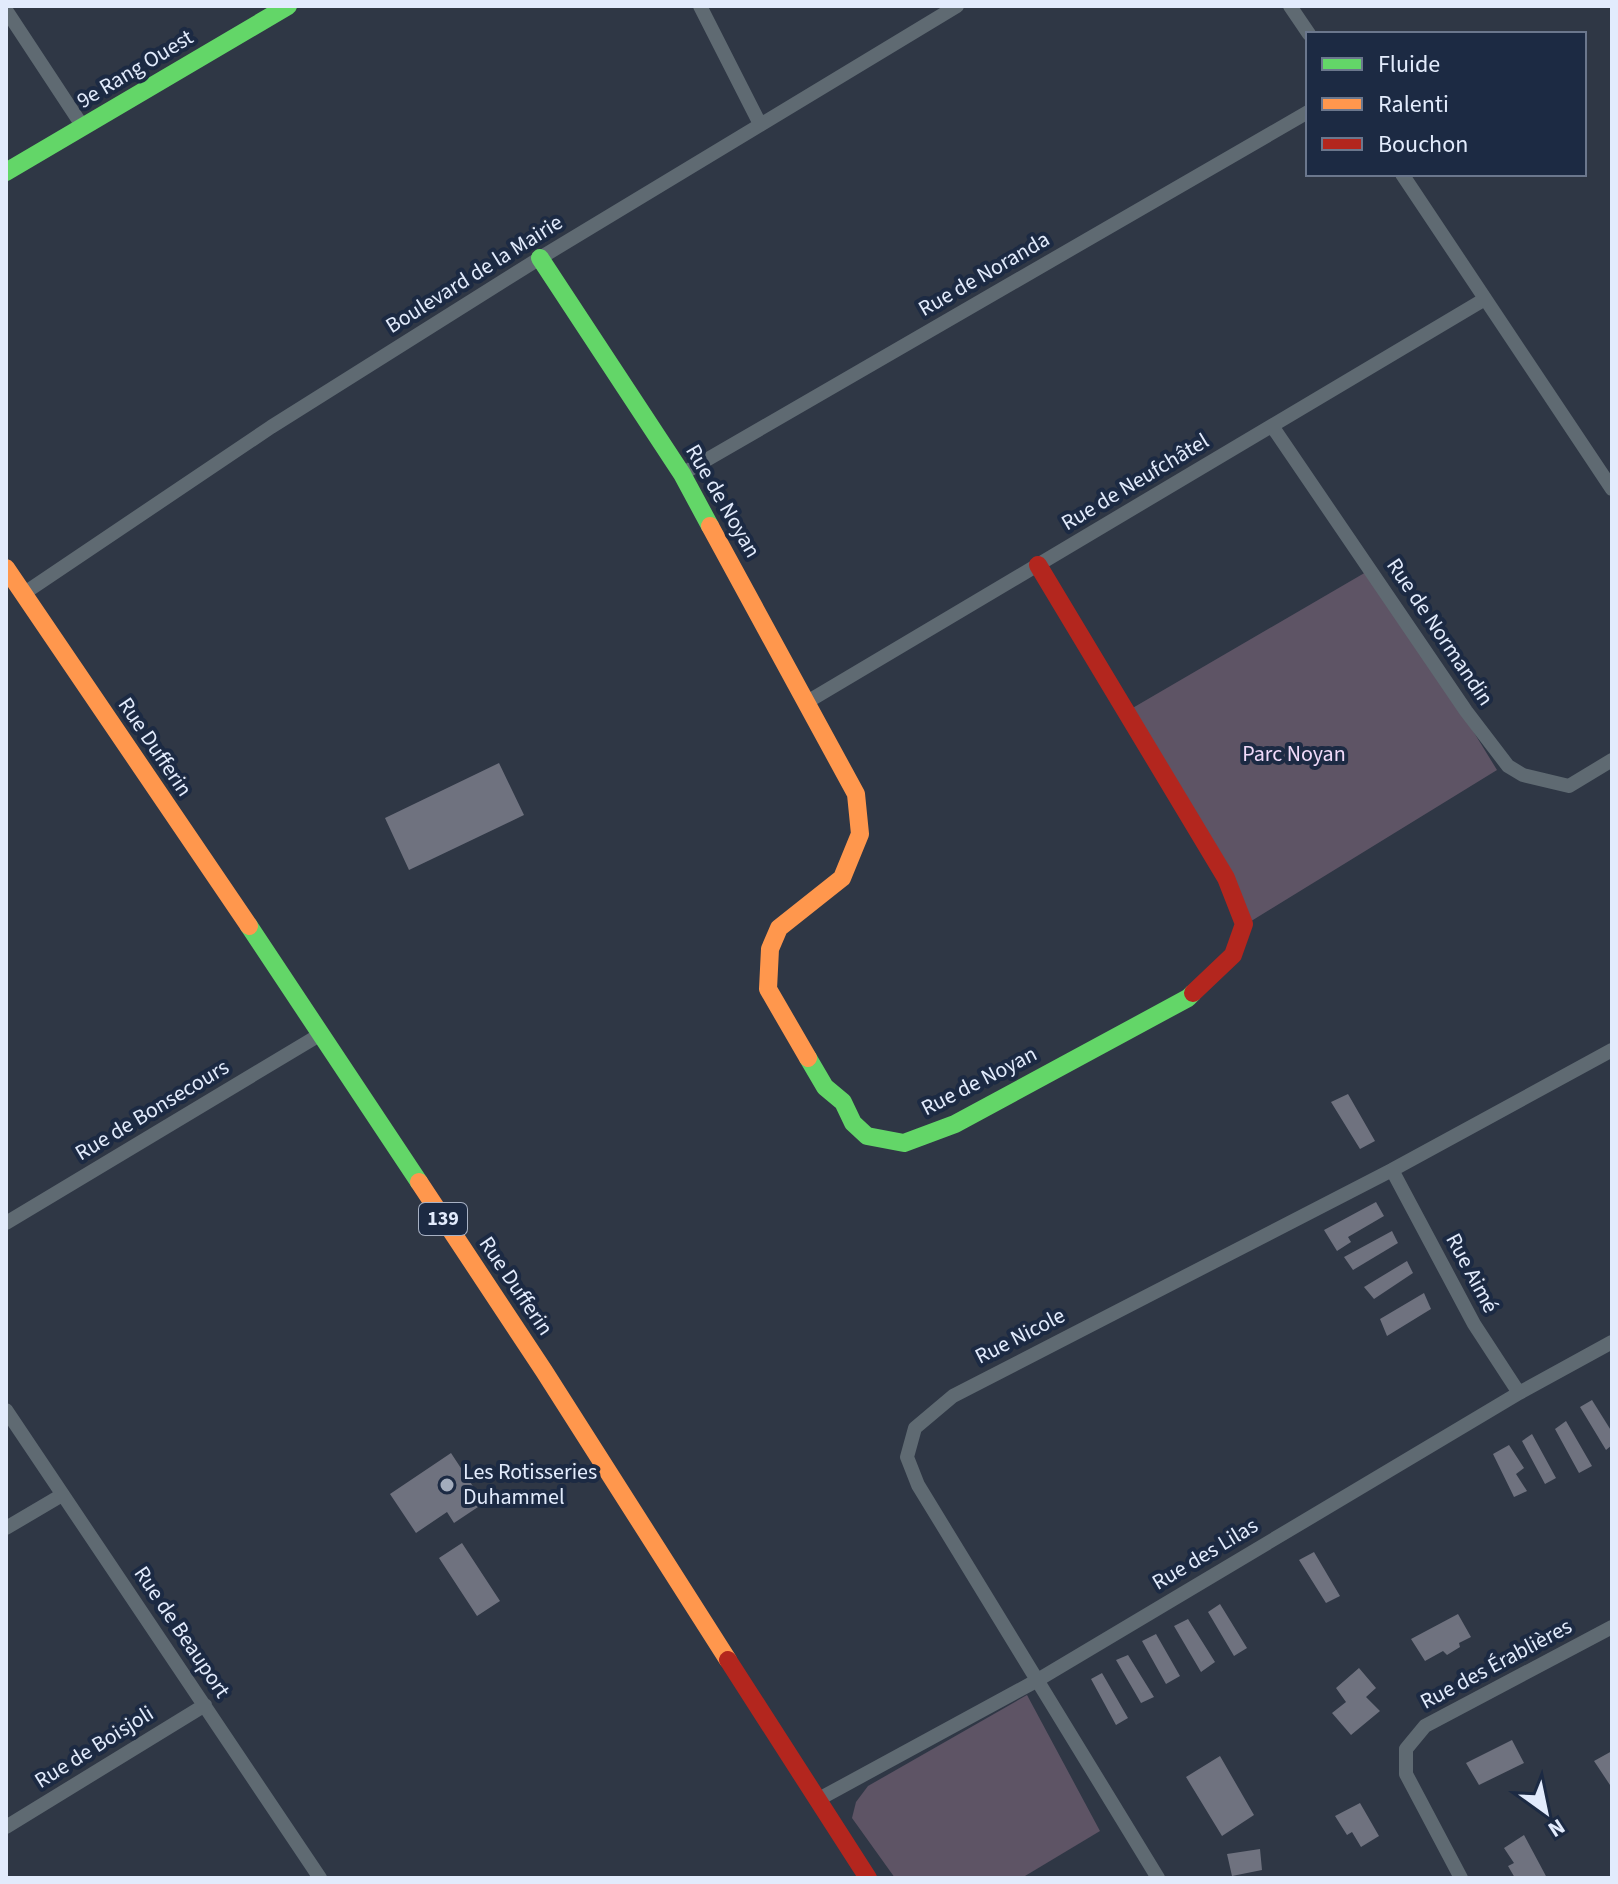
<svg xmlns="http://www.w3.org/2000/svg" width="1618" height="1884" font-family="'Source Sans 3',sans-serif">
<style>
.green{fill:#5e5465}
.building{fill:#6f727f}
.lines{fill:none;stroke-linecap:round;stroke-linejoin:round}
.street{stroke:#5f6a72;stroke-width:14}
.fast{stroke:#63d668;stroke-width:18}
.slow{stroke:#ff974d;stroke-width:18}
.jam{stroke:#b3261e;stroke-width:18}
.poi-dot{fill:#a3acbc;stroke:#1c2a43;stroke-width:3}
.labels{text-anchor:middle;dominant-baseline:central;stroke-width:8;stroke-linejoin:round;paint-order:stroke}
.shield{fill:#1c2a43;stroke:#a7b1c4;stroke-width:2}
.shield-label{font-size:20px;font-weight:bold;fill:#e2ebfc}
.street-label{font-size:22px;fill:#e2ebfc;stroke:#1c2a43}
.park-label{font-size:22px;fill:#f0daf9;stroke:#1c2a43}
.poi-label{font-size:22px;fill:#e2ebfc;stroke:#1c2a43;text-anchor:start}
</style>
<rect width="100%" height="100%" fill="#2f3745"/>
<path class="green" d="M 1373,568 L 1497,770 L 1248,923 L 1124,713 Z
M 1027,1695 L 1100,1831 L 1025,1876 L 1025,1878 L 895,1878 L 852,1818 L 856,1802 L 868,1786 Z"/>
<path class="building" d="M 499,763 L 524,815 L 409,870 L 385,818 Z
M 1348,1094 L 1375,1141 L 1360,1149 L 1331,1102 Z
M 1376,1202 L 1384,1216 L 1348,1237 L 1351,1242 L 1337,1251 L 1324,1230 Z
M 1392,1231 L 1398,1243 L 1353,1270 L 1344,1257 Z
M 1407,1261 L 1413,1273 L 1374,1299 L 1364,1287 Z
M 1424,1293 L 1431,1309 L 1387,1336 L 1380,1319 Z
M 1592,1400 L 1612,1432 L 1612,1445 L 1606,1450 L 1580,1407 Z
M 1566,1421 L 1592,1466 L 1579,1473 L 1555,1429 Z
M 1532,1434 L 1556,1478 L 1545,1484 L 1522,1441 Z
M 1509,1445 L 1524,1468 L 1516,1474 L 1527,1491 L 1514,1497 L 1493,1454 Z
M 451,1453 L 484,1503 L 454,1523 L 447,1512 L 416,1533 L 390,1494 Z
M 462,1543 L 500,1601 L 477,1616 L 439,1558 Z
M 1314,1552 L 1340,1596 L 1326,1603 L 1299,1560 Z
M 1220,1604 L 1247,1648 L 1234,1656 L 1208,1612 Z
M 1458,1614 L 1471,1637 L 1459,1643 L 1460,1647 L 1447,1655 L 1443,1651 L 1425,1661 L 1411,1639 Z
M 1188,1619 L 1215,1662 L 1201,1672 L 1174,1626 Z
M 1156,1634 L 1180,1676 L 1166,1684 L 1142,1641 Z
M 1128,1655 L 1154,1697 L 1141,1703 L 1116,1660 Z
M 1359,1668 L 1376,1688 L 1366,1697 L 1380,1711 L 1351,1735 L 1332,1713 L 1346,1702 L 1336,1688 Z
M 1102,1673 L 1128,1718 L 1116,1725 L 1091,1679 Z
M 1512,1740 L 1524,1763 L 1479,1785 L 1466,1763 Z
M 1612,1751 L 1612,1788 L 1594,1761 Z
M 1220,1756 L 1254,1815 L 1222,1836 L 1186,1777 Z
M 1360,1803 L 1379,1836 L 1361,1847 L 1352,1832 L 1347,1835 L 1335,1816 Z
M 1524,1835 L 1547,1878 L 1515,1878 L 1508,1866 L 1514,1863 L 1504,1848 Z
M 1260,1849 L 1262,1870 L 1232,1876 L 1227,1854 Z"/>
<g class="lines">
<path class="street" d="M 700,6 L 760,124
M 1290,6 L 1309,34
M 6,10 L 83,127
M 1402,174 L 1612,489
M 1272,426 L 1466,711 L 1508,766 L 1523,775 L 1569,786 L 1612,760
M 682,474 L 1308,112
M 23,594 L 271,427 L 540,258 L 957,6
M 807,702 L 1485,299
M 1392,1170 L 1474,1324 L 1519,1393
M 6,1223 L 321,1034
M 6,1410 L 320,1878
M 6,1528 L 62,1495
M 819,1799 L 1036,1681 L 1519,1393 L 1612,1342
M 6,1827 L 205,1705
M 1158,1878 L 918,1485 L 907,1457 L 915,1428 L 953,1396 L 1392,1170 L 1612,1050
M 1461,1878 L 1406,1774 L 1406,1749 L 1425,1726 L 1612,1627"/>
<path class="fast" d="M 6,172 L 288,6
M 540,258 L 682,474 L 710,526
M 249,926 L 419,1182
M 808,1058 L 825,1087 L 843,1102 L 853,1123 L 867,1136 L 904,1143 L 955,1124 L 1188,998 L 1193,993"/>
<path class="slow" d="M 710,526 L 856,794 L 860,834 L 842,878 L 779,928 L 770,949 L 768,989 L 808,1058
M 6,568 L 249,926
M 419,1182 L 544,1371 L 728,1660"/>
<path class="jam" d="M 1038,565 L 1226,878 L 1244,924 L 1233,955 L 1193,993
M 728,1660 L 868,1878"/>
</g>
<circle class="poi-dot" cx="447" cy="1485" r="8"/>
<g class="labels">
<rect class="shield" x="419" y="1203" width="48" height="32" rx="6"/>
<g class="shield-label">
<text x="443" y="1219">139</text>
</g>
<g class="street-label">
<text transform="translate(135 69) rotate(-31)">9e Rang Ouest</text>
<text transform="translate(474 274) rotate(-32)">Boulevard de la Mairie</text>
<text transform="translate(984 274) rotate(-30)">Rue de Noranda</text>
<text transform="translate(1135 482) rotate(-31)">Rue de Neufchâtel</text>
<text transform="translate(723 501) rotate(60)">Rue de Noyan</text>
<text transform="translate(1440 632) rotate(56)">Rue de Normandin</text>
<text transform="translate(155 747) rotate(56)">Rue Dufferin</text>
<text transform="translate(979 1081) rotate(-27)">Rue de Noyan</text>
<text transform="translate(152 1110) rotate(-31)">Rue de Bonsecours</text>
<text transform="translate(1472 1273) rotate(62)">Rue Aimé</text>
<text transform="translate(516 1286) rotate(56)">Rue Dufferin</text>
<text transform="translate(1020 1336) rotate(-27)">Rue Nicole</text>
<text transform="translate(1205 1554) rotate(-31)">Rue des Lilas</text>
<text transform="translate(182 1632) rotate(56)">Rue de Beauport</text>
<text transform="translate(1496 1664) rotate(-28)">Rue des Érablières</text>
<text transform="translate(94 1747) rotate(-32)">Rue de Boisjoli</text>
</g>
<g class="park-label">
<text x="1294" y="754">Parc Noyan</text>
</g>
<g class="poi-label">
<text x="463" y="1472">Les Rotisseries<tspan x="463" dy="25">Duhammel</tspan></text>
</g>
</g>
<rect width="1618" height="1884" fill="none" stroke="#e2ebfc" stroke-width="16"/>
<rect x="1306" y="32" width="280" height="144" fill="#1c2a43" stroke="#6b778d" stroke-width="2"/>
<rect x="1322" y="58" width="40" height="12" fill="#63d668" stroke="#6b778d" stroke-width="2"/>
<text x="1378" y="72" font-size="24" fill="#e2ebfc">Fluide</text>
<rect x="1322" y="98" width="40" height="12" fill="#ff974d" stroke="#6b778d" stroke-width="2"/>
<text x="1378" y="112" font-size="24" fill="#e2ebfc">Ralenti</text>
<rect x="1322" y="138" width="40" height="12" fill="#b3261e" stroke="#6b778d" stroke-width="2"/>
<text x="1378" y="152" font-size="24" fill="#e2ebfc">Bouchon</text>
<g transform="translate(1546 1812) rotate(147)" stroke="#1c2a43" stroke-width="6" paint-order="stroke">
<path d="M0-6L14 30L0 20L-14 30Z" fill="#e2ebfc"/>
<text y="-12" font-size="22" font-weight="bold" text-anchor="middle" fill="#e2ebfc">N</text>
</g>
</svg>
